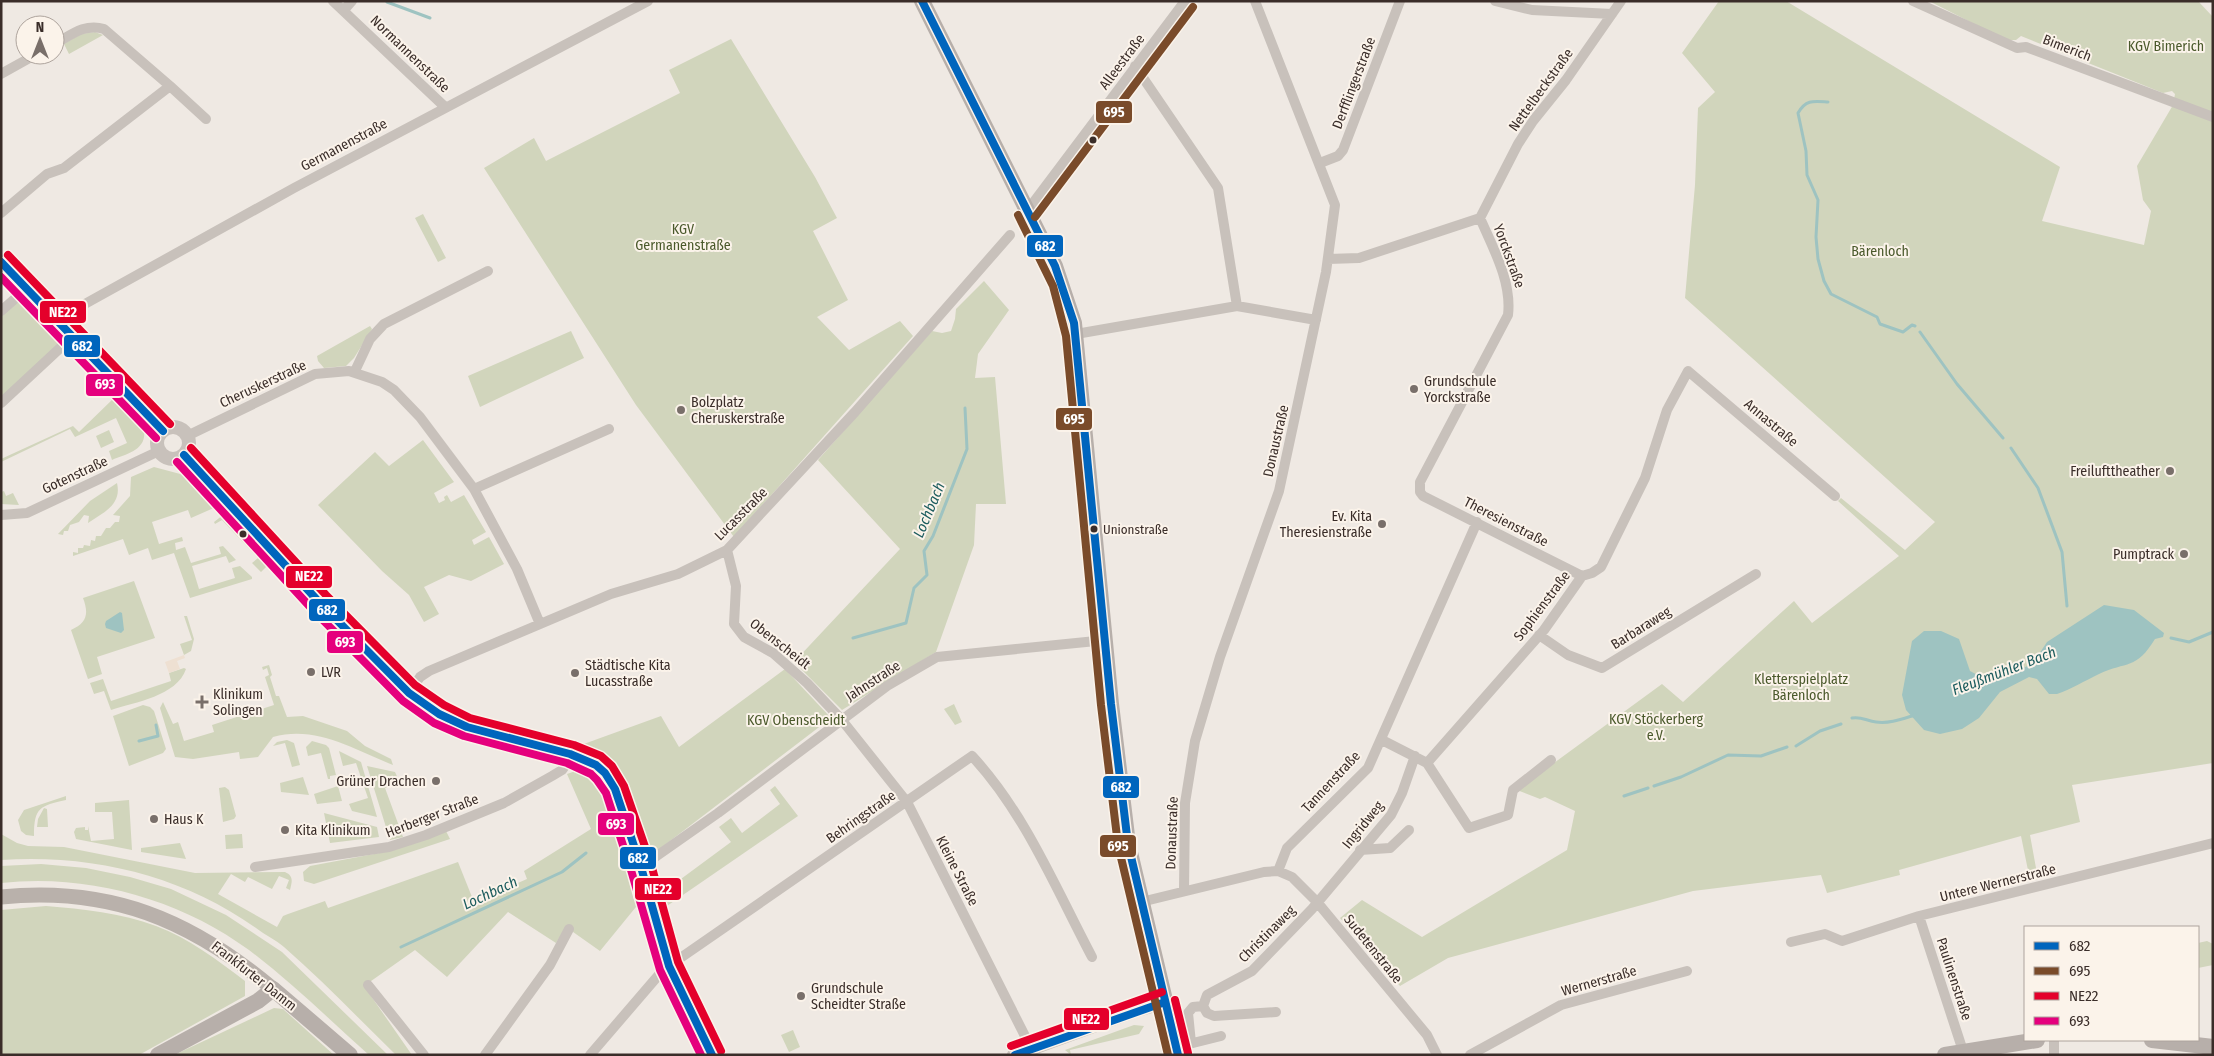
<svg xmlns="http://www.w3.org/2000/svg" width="2214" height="1056" font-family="'Fira Sans Condensed',sans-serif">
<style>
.green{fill:#d1d5bc}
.plaza{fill:#eee0d2}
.water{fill:#9ec3c1}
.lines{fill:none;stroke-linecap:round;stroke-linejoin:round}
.stream{stroke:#9ec3c1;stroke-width:3}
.minor{stroke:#c8c1bb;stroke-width:10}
.tertiary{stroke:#c8c1bb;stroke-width:14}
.secondary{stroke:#b9b1ab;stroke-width:15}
.primary{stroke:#b7afaa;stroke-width:16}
.bus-1-casing{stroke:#fbf3ea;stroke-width:11}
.bus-2-casing{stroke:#fbf3ea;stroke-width:11}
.bus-3-casing{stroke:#fbf3ea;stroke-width:11}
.bus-4-casing{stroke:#fbf3ea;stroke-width:11}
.bus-1{stroke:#0065bd;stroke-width:8}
.bus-2{stroke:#7a4b2a;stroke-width:8}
.bus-3{stroke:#e4002b;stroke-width:8}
.bus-4{stroke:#e5007d;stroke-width:8}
.bus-dot{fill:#3a2d29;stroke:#fbf3ea;stroke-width:2}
.poi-dot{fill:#796f6a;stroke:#fbf3ea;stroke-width:2}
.labels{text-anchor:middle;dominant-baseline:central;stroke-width:4;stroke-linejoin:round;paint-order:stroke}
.bus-label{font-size:13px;fill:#3a2d29;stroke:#fbf3ea;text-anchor:start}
.park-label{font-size:14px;fill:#4a592b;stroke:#fbf3ea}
.street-label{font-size:14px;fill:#3a2d29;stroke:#fbf3ea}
.poi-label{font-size:14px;fill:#3a2d29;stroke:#fbf3ea;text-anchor:start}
.water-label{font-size:15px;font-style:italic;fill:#1c5c5e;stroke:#fbf3ea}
.line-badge{stroke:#fbf3ea;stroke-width:2}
.badge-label{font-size:14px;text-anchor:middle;font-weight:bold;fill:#fff}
</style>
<rect width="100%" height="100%" fill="#efe9e3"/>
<path class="green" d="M 1719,1 L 1786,1 L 2060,167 L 2042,221 L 2144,245 L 2151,211 L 2143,200 L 2137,166 L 2173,105 L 2175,94 L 2172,91 L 2163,93 L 2021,36 L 2016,40 L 2006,40 L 1929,1 L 2198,1 L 2213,17 L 2213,763 L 2072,785 L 2080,822 L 2030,835 L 2038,879 L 2030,880 L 2021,836 L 1899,870 L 1900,875 L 1827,893 L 1821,875 L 1693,891 L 1448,958 L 1400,986 L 1340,918 L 1362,900 L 1422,937 L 1567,850 L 1575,811 L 1545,797 L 1540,799 L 1517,790 L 1662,684 L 1683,702 L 1794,601 L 1812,623 L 1899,556 L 1838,501 L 1841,498 L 1905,550 L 1935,522 L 1685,298 L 1695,185 L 1698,108 L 1715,92 L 1682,53 Z
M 95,32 L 103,35 L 69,54 L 64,44 L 81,34 Z
M 731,39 L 815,177 L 837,218 L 813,231 L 848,300 L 817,317 L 849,350 L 900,321 L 913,336 L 734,537 L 636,405 L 484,168 L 534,138 L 546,161 L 680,93 L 669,70 Z
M 423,214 L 446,258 L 438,262 L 415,218 Z
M 984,281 L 1009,310 L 978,354 L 975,378 L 995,377 L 1006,504 L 976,504 L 974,545 L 936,652 L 842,710 L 794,662 L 900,549 L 818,460 L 932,331 L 942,333 L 951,331 L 955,319 L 956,309 Z
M 23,293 L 65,339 L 1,399 L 1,314 Z
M 370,326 L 372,329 L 354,358 L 346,366 L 324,368 L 318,361 L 317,356 Z
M 571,331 L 584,358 L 480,407 L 468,376 Z
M 115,397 L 144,430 C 147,450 127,454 112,460 L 109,451 L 127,443 L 116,418 L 75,437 L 70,429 L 1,462 L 1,459 L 73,426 L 79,432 Z
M 109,430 L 114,442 L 101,448 L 96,436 Z
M 423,440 L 454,482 L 434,493 L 439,503 L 445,500 L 444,497 L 447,495 L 451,502 L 464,495 L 486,532 L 472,540 L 474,545 L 489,537 L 504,564 L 471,581 L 449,575 L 424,587 L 439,614 L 424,622 L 409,595 L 382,571 L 318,505 L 375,452 L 389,466 Z
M 154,467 L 184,475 L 216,507 L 191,518 L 188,510 L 152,522 L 159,544 L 182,537 L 183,541 L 175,543 L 176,550 L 185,547 L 191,563 L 221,554 L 219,547 L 223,546 L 236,560 L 229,563 L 226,556 L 192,566 L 199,589 L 235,578 L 232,568 L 240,566 L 252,577 L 252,579 L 190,598 L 174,553 L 152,560 L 148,548 L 129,555 L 123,539 L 73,556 L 73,552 L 78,553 L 78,548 L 83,548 L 84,545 L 90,546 L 91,540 L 95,541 L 96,536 L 101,536 L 106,528 L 110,528 L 115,522 L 119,522 L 120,516 L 113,515 L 130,496 L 131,477 Z
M 117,483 C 122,505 104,512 88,523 L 89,516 L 84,515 L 79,522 L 70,525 L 68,531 L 64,531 L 63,535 L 58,534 L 90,501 Z
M 4,491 L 6,496 L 13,493 L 19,505 L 1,504 L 1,492 Z
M 223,515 L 268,565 L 261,572 L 252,563 L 258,558 L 222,520 L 215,524 L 214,522 Z
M 134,581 L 155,638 L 97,657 L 102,674 L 88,679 L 71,630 C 87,623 89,614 83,598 Z
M 184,616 L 187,616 L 194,639 L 191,651 L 184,655 L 180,644 L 192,640 Z
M 269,665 L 272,675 L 270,677 L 276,696 L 279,696 L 287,717 L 303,716 L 347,731 L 365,746 L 391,759 L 393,765 C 354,750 317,725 273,737 L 258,757 L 240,759 L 239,752 L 193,759 L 175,757 L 160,708 L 163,702 L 173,724 L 178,722 L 184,741 L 214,732 L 212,725 L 274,705 L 265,677 L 269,675 L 267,668 L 263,670 L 262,667 Z
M 184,668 L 186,669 C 177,696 135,702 111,710 L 104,691 L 94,694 L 90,683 L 103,679 L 111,701 L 171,681 L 169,673 Z
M 785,669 L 831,718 L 649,857 C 644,845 638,833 634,821 C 623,786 618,759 581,745 L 661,716 L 679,747 Z
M 954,704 L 962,722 L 955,725 L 944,709 Z
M 143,705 L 150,707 L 154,711 L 166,749 L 163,753 L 129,766 L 113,716 Z
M 287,740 L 294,743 L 300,765 L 292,767 L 285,743 L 273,746 L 277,742 Z
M 312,741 L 326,745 L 329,748 L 336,775 L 330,776 L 330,779 L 328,779 L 321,753 L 308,756 L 306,747 Z
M 339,751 L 361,762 L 377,817 L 352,811 L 349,804 L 368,798 L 356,763 L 343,766 Z
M 367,766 L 395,772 L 400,783 L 385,788 L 403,837 L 390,840 Z
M 581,769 L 599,778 L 603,783 L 637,865 L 640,902 L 600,951 L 566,927 L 556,943 L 508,912 L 447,977 L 415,950 L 364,986 L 412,1055 L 396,1055 C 359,1019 323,981 284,947 C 276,940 265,935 256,928 C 181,875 92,854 1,860 L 1,834 L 17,843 L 28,846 L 64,847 L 195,873 L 285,872 C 294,876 292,882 290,890 L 286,888 L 289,880 L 279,876 L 272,889 L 248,877 L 245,882 L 231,874 L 218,894 L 277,927 L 283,916 L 288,914 L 325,901 L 328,908 L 458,862 L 474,902 L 527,879 L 524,871 L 591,829 L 567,774 Z
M 303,777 L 309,795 L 281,792 L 280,783 Z
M 338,786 L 342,801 L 317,804 L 314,794 Z
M 775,786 L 798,816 L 664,908 L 656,878 L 666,890 L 731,842 L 719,827 L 731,818 L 742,833 L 780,804 L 770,790 Z
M 225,787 L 229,790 L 236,816 L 234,819 L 223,822 L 219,788 Z
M 66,796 L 66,800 C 40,806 34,807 34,836 L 26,835 L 21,831 L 18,820 L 24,810 Z
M 129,800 L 132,850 L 76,839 L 74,832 L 76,828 L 85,827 L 85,830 L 88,830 L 88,826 L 91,841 L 114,839 L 112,812 L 95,812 L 95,803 Z
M 44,808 L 47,809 L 48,827 L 37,827 L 38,819 Z
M 324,813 L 377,827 L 379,837 L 330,843 Z
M 446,831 L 450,839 L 314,884 L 304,881 L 303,872 L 310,866 L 390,851 Z
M 242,834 L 243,848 L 226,849 L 225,835 Z
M 180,843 L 186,859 L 141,852 L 141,848 Z
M 41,864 L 86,868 L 130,877 L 171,889 L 226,915 L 282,952 L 388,1055 L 369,1055 C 330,1020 291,982 249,950 C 180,899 87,873 1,883 L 1,866 Z
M 46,906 C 83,909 121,913 156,926 C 189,938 217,960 245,981 L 245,996 L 139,1055 L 1,1055 L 1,910 Z
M 2207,941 L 2213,944 L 2213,965 L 2198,968 L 2198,943 Z
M 274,1008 L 283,1009 L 334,1055 L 174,1055 Z
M 1134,1025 L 1144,1026 L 1139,1034 L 1070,1050 L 1071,1055 L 1065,1050 Z
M 793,1030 L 800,1047 L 789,1052 L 781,1035 Z"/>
<path class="plaza" d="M 184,655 L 185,658 L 177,661 L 180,669 L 169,673 L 165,662 Z"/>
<path class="water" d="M 2104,605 L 2134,610 L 2164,633 L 2163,637 L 2155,639 C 2136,670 2127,661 2099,674 C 2084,681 2072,689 2057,694 L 2049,694 L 2037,679 L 2029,677 L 2000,692 L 1979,718 L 1962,729 L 1940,734 L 1924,730 L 1906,710 L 1902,695 L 1912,641 L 1924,631 L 1941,631 L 1959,639 L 1970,671 L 1985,679 L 1994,681 L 2008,676 L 2033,663 L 2047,642 Z
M 120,612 L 122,613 L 124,630 L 121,633 L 106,628 L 105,624 L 106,621 Z"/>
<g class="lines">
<path class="stream" d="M 387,2 L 430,18
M 1828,102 C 1814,101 1806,99 1798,113 L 1806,151 L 1807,175 L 1818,200 L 1816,237 L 1818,259 L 1824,281 L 1831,294 L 1877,317 L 1880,324 L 1903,332 L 1912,325 L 1915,326
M 1920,332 L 1957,384 L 2003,438
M 2011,448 L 2038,488 L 2062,552 L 2067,606
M 853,638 L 906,623 L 914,588 L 927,575 L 924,551 L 933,536 L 967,449 L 965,408
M 2171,638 L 2189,642 L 2213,632
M 1852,718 C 1861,716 1867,721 1876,722 C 1889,724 1902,719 1915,715
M 139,741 L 158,736 L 156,725
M 1796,746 L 1820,731 L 1841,724
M 1654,786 L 1681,777 L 1728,755 L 1761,756 L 1787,747
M 1624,796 L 1648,788
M 401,947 L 562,872 L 586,853"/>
<path class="minor" d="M 333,1 L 445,107
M 1495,1 L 1532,10 L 1612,14
M 1913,1 L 2017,48 L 2026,47 L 2213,117
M 344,10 L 352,1
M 1135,66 L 1218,188 L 1237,306
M 1,74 L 35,55
M 170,86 L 206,119
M 1320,163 L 1338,156 L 1343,150 L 1400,1
M 1027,211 L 1185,1
M 1,213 L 47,174 L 64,168 L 170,86 L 104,29 C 85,23 71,35 55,44
M 1480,218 C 1493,248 1512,282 1508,315 L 1420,482 L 1420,492 L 1423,496 L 1582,576
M 1328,259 L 1359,258 L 1480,218 L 1518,144 L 1533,121 L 1566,80 L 1621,1
M 1,311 L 26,289
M 56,320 L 294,188 L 648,1
M 1076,334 L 1237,306 L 1316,320
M 355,371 L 370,339 L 384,324 L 488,271
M 1,403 L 72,337
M 187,436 L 315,374 L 349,371 L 382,382 L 394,390 L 420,417 L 474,489 L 517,569 L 540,624
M 474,489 L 609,429
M 1,515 L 27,513 L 159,451
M 727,550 L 736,586 L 734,624 L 744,637 L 773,653 L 807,683 L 841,719 L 907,802 L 1031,1048
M 1539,635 L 1568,655 L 1602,668 L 1756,574
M 409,693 L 420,677 L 429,671 L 611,594 L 678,574 L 727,550 L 855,412 L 1010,235
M 1382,740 L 1427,763 L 1469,828 L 1508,815 L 1513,790 L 1551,760
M 1427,763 L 1544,630 L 1582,576 L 1592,573 L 1601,567 L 1645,478 L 1667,410 L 1688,371 L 1835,496
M 1360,850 L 1390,848 L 1409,830
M 255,867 L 389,847 L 426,835 L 504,803 L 552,776 L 562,770 L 567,763 L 570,754
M 641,867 L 718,813 L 887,686 L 937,657 L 1106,640
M 1278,871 L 1287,848 L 1368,768 L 1477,522
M 1184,891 L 1185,803 L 1195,741 L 1220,657 L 1279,491 L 1326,272 L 1335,205 L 1255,1
M 1141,902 L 1264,872 L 1278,871 L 1292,877 L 1317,902 L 1427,1035 L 1437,1055
M 1919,916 L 1963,1051
M 1791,942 L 1825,934 L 1842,941 L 1919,916 L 2213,843
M 368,985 L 424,1055
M 1203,1006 L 1207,995 L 1252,971 L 1312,909 L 1391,815 L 1402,793 L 1415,756
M 1203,1006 L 1207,1013 L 1214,1016 L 1276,1012
M 2054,1040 L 2054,1055
M 1191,1043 L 1188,1013 L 1193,1007 L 1203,1006
M 1185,1045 L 1221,1036
M 485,1055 L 550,965 L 569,929
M 590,1055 L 663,970 L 972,756 C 1025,813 1056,889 1092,957
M 1470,1055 L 1561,1005 L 1687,971"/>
<path class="tertiary" d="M 1,262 L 163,431
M157 443a16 16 0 1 1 32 0a16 16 0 1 1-32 0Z
M 184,455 L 319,602 L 409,693 L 439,714 L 467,727 L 570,754 L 596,765 L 605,773 L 615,789 L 641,867 L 669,966 L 712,1055
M 1014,1055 L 1137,1010 L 1165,1002"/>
<path class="secondary" d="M 1,897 C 110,886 191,920 273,989"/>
<path class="primary" d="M 922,1 L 1055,266 L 1074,323 L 1111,704 L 1128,844 L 1178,1055
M 2152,1040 L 2213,1047
M 158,1055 L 258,1001 L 273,989 L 350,1055
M 1945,1055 L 2037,1040"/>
<defs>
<path id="bus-1" d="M 922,1 L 1055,266 L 1074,323 L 1111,704 L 1128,844 L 1178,1055
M 1,262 L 163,431
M 184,455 L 319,602 L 409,693 L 439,714 L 467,727 L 570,754 L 596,765 L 605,773 L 615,789 L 641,867 L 669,966 L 712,1055
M 1015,1055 L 1165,1002"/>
<path id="bus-2" d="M 1018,215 L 1053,286 L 1066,336 L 1101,705 L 1118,845 L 1168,1055
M 1035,217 L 1193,7"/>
<path id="bus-3" d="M 8,255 L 170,424
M 191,448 L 326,595 L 415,685 L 444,705 L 470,718 L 574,745 L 601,756 L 612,766 L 624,786 L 651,864 L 678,962 L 721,1051
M 1175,1000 L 1188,1053
M 1011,1046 L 1162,992"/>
<path id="bus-4" d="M 1,277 L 156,438
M 177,462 L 312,609 L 403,701 L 434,723 L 464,736 L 567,763 L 591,774 L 597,780 L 606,793 L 631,870 L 660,970 L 701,1055"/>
</defs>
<use href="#bus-1" class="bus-1-casing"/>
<use href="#bus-2" class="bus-2-casing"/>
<use href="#bus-3" class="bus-3-casing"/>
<use href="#bus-4" class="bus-4-casing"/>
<use href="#bus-1" class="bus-1"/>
<use href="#bus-2" class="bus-2"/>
<use href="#bus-3" class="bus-3"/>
<use href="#bus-4" class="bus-4"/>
</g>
<g class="bus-dot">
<circle cx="1093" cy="140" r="4.5"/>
<circle cx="1094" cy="529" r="4.5"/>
<circle cx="243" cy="534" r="4.5"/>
</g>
<g class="poi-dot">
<circle cx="1414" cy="389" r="5"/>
<circle cx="681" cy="410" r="5"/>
<circle cx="2170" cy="471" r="5"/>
<circle cx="1382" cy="524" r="5"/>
<circle cx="2184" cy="554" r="5"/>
<circle cx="311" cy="672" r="5"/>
<circle cx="575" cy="673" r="5"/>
<path d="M199.5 694.5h5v5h5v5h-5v5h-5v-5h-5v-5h5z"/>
<circle cx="436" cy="781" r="5"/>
<circle cx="154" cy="819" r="5"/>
<circle cx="285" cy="830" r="5"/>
<circle cx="801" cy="996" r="5"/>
</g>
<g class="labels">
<g class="bus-label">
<text x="1103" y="529">Unionstraße</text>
</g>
<g class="park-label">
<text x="2166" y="46">KGV Bimerich</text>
<text x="683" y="229">KGV<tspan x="683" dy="16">Germanenstraße</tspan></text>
<text x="1880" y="251">Bärenloch</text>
<text x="1801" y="679">Kletterspielplatz<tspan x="1801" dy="16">Bärenloch</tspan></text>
<text x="1656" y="719">KGV Stöckerberg<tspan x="1656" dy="16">e.V.</tspan></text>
<text x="796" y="720">KGV Obenscheidt</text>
</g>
<g class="street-label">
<text transform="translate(2067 48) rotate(21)">Bimerich</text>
<text transform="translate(410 54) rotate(44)">Normannenstraße</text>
<text transform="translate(1122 62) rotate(-53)">Alleestraße</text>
<text transform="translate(1354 83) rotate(-69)">Derfflingerstraße</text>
<text transform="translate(1541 90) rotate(-54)">Nettelbeckstraße</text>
<text transform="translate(344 145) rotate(-28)">Germanenstraße</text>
<text transform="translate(1509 256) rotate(70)">Yorckstraße</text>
<text transform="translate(263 384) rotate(-25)">Cheruskerstraße</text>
<text transform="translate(1771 423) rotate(40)">Annastraße</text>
<text transform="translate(1276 441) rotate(-77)">Donaustraße</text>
<text transform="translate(75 475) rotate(-25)">Gotenstraße</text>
<text transform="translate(741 514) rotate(-45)">Lucasstraße</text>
<text transform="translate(1506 522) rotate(27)">Theresienstraße</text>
<text transform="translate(1542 606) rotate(-53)">Sophienstraße</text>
<text transform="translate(1641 628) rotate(-32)">Barbaraweg</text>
<text transform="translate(780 644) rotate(38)">Obenscheidt</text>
<text transform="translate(873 681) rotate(-33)">Jahnstraße</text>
<text transform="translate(1331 782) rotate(-47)">Tannenstraße</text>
<text transform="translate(432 816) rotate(-21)">Herberger Straße</text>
<text transform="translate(861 817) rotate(-35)">Behringstraße</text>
<text transform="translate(1363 825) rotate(-51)">Ingridweg</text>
<text transform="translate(1172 833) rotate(-88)">Donaustraße</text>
<text transform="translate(957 871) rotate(63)">Kleine Straße</text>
<text transform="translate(1998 883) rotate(-14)">Untere Wernerstraße</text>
<text transform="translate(1267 934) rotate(-45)">Christinaweg</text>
<text transform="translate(1373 949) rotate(51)">Sudetenstraße</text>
<text transform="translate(254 976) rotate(38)">Frankfurter Damm</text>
<text transform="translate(1954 979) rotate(72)">Paulinenstraße</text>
<text transform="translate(1599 981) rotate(-16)">Wernerstraße</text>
</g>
<g class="poi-label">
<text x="1424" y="381">Grundschule<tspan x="1424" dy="16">Yorckstraße</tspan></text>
<text x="691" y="402">Bolzplatz<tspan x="691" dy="16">Cheruskerstraße</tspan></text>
<text x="2160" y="471" text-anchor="end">Freilufttheather</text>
<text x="1372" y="516" text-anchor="end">Ev. Kita<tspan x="1372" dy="16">Theresienstraße</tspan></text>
<text x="2174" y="554" text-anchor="end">Pumptrack</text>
<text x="585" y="665">Städtische Kita<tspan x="585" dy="16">Lucasstraße</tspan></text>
<text x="321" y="672">LVR</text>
<text x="213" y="694">Klinikum<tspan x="213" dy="16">Solingen</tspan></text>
<text x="426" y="781" text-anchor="end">Grüner Drachen</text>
<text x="164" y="819">Haus K</text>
<text x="295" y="830">Kita Klinikum</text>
<text x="811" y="988">Grundschule<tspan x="811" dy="16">Scheidter Straße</tspan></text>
</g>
<g class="water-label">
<text transform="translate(929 510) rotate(-67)">Lochbach</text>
<text transform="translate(2004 671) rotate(-21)">Fleußmühler Bach</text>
<text transform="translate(490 893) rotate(-25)">Lochbach</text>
</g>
</g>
<g class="line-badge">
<rect x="1095" y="100" width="38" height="24" rx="5" fill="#7a4b2a"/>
<rect x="1026" y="234" width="38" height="24" rx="5" fill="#0065bd"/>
<rect x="39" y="300" width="48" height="24" rx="5" fill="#e4002b"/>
<rect x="63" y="334" width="38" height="24" rx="5" fill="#0065bd"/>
<rect x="85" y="373" width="39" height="24" rx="5" fill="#e5007d"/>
<rect x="1055" y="407" width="38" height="24" rx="5" fill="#7a4b2a"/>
<rect x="285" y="565" width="48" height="24" rx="5" fill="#e4002b"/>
<rect x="308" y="598" width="38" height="24" rx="5" fill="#0065bd"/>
<rect x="326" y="630" width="38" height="24" rx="5" fill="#e5007d"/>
<rect x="1102" y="775" width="38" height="24" rx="5" fill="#0065bd"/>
<rect x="597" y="812" width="38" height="24" rx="5" fill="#e5007d"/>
<rect x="1099" y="834" width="38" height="24" rx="5" fill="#7a4b2a"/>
<rect x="619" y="846" width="38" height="24" rx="5" fill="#0065bd"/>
<rect x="634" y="877" width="48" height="24" rx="5" fill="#e4002b"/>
<rect x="1063" y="1007" width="47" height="24" rx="5" fill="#e4002b"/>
</g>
<g class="badge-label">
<text x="1114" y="117">695</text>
<text x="1045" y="251">682</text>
<text x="63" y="317">NE22</text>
<text x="82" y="351">682</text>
<text x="105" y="389">693</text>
<text x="1074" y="424">695</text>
<text x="309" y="581">NE22</text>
<text x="327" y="615">682</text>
<text x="345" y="647">693</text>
<text x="1121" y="792">682</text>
<text x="616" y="829">693</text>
<text x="1118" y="851">695</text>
<text x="638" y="863">682</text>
<text x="658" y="894">NE22</text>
<text x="1086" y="1024">NE22</text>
</g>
<rect width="2214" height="1056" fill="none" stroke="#3a2d29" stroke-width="5"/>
<rect x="2024" y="926" width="175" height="115" fill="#fbf3ea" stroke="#aea49d"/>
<rect x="2034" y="942" width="25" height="8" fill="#0065bd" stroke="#aea49d"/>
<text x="2069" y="951" font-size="15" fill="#3a2d29">682</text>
<rect x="2034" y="967" width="25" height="8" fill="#7a4b2a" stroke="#aea49d"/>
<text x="2069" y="976" font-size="15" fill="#3a2d29">695</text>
<rect x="2034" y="992" width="25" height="8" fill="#e4002b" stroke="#aea49d"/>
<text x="2069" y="1001" font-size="15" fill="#3a2d29">NE22</text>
<rect x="2034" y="1017" width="25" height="8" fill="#e5007d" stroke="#aea49d"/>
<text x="2069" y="1026" font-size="15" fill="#3a2d29">693</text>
<g transform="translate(40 40)"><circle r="24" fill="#fbf3ea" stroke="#aea49d"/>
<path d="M0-4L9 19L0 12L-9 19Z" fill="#796f6a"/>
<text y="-8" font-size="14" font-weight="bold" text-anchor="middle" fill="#3a2d29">N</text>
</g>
</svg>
